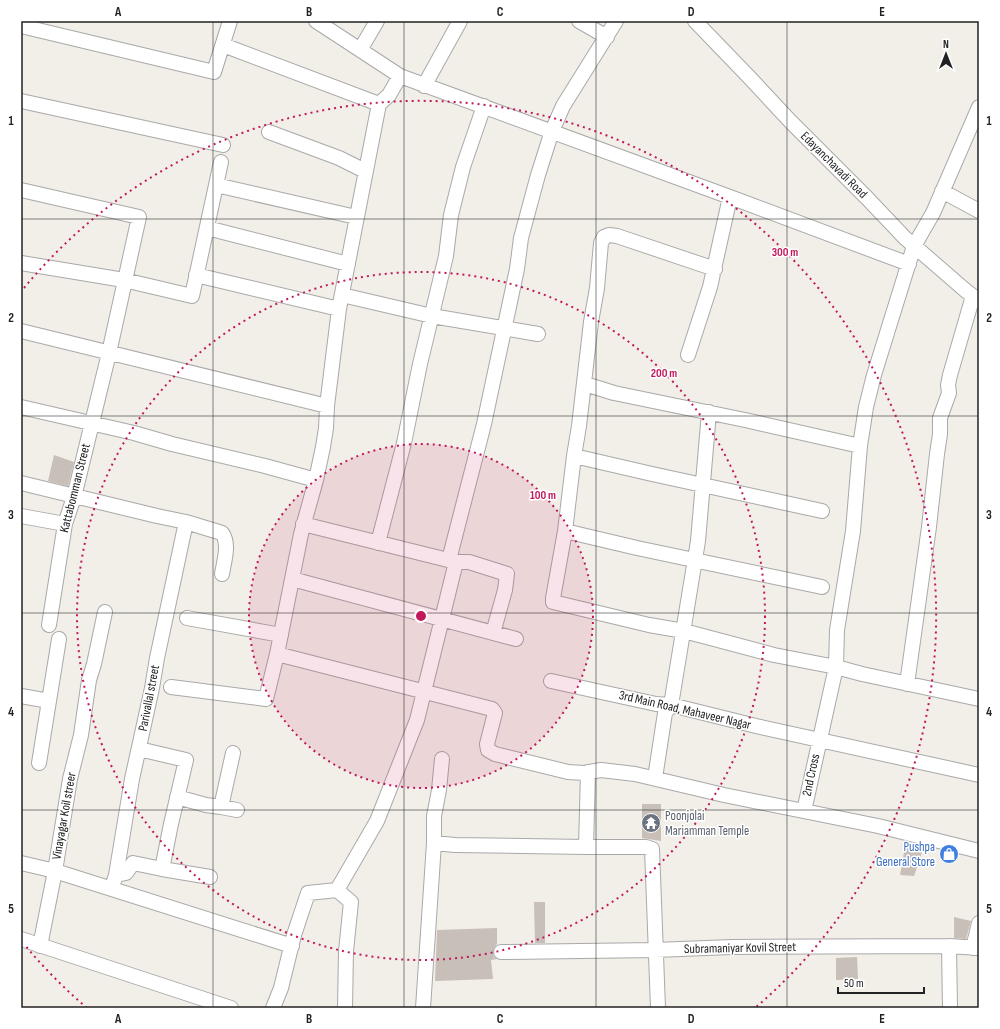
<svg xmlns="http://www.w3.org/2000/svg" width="1000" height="1029" font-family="'Sofia Sans Condensed',sans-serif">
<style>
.building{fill:#c7bfb8}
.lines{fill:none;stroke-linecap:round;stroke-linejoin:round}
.minor-casing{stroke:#a9a9a9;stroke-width:16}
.minor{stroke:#fff;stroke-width:14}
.grid{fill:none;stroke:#222;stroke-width:1;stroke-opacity:0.55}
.ring{fill:none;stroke:#c2185b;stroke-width:2;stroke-dasharray:2 4}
.labels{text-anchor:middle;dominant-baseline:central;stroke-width:3;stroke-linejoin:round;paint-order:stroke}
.street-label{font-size:13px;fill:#222;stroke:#fff}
.worship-label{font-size:13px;fill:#5b616d;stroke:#fff;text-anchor:start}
.shop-label{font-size:13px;fill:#366cbe;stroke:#fff;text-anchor:end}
.centre{fill:#c2185b;stroke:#fff;stroke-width:2}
.ring-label{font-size:12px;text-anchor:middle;font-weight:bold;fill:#c2185b;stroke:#fff;stroke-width:3;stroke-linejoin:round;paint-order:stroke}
.neatline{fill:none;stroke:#222;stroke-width:1.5}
.grid-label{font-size:13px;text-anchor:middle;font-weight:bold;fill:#222}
</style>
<rect width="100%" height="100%" fill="#f2efe9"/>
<path class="building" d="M 54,455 L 74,462 L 68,486 L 48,481 Z
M 642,804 L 661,804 L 661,841 L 642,838 Z
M 905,847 L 914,848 L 915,850 L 922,852 L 914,876 L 900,875 Z
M 534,902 L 545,902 L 545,943 L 535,943 Z
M 954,917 L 971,921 L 966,939 L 954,938 Z
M 497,928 L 497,944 L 494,948 L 493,952 L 494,957 L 497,959 L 491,960 L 493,979 L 435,981 L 437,930 Z
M 857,957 L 858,979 L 836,980 L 836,958 Z"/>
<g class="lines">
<defs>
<path id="minor" d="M 316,21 L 400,76 L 730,197 L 710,287 L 688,355
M 579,21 L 607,37
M 695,21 L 749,77 L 790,121 L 867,198 L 905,238 L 965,290 L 979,301
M 21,26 L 214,72 L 230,21
M 223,45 L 379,104 L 339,309 L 327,406 L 326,428 L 323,447 L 316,480 L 301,534 L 292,579 L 516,639
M 360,50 L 377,21
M 424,86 L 460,21
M 21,101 L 223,145
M 379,104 L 389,95 L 400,76
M 269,132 L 339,158 L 365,171
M 216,185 L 356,217
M 21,190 L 139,217 L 109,353 L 74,497 L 65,524 L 49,625
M 942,191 L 979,211
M 730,197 L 909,264
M 207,228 L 348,264
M 21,263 L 124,280 L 192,296 L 221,162
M 715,269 L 617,236 L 609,235 L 604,237 L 601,243 L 597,288 L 591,322 L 579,426 L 574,456 L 565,531 L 553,598 L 553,602 L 649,625 L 684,631 L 774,655 L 836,667 L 837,630 L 853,531 L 860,446 L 866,407 L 874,375 L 914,246 L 933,213 L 979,107
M 196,275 L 339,309
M 342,295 L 432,316 L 538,334
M 21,331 L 327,406
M 585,384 L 614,393 L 745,420 L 860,446
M 21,407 L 134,433 L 172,444 L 265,466 L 316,480
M 574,456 L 652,474 L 822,511
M 21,483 L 157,516 L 186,522 L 222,533 C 230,544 224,561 222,574
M 21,516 L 65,524
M 303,524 L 456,562 L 469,562 L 507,574 L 505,590 L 493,633
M 565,531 L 637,548 L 822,587
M 378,543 L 404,443 L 420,364 L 446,256 L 451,215 L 463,167 L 484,106
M 449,560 L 484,424 L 517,269 L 521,238 L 538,175 L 552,131 L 563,106 L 616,21
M 105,612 L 94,664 L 89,680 L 81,735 L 70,779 L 55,871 L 292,946
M 187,618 L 281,635
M 277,654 L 492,709 L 495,713 L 487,744 L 488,750 L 495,754 L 568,772 L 584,773 L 601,770 L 635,774 L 724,795 L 878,826 L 979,851
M 551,681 L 656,704 L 671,705 L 756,726 L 979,775
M 907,684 L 929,527 L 937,454 L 940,434 L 940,418 L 949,393 L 948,385 L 950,375 L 973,296
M 171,687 L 266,699 L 277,654 L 292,579
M 21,696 L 49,701
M 39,763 L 59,639
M 655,778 L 665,713 L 671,705 L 698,541 L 709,412
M 177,797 L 206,805 L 221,807 L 237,810
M 221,807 L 233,753
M 804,811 L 836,667 L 862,674 L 979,699
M 434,843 L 455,845 L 586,847 L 646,847 L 652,849 L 658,1008
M 586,847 L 588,772
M 21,863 L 55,871 L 40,946
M 162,869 L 210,877
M 116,875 L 132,779 L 143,729 L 152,688 L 157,658 L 186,522
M 114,881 L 116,875 L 126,873 L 133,863 L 162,869 L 171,824 L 186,760 L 139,749
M 21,939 L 231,1008
M 949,946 L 950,1008
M 973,948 L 979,923
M 501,952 L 655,950 L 732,947 L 949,946 L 979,948
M 273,1008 L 281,988 L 294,935 L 308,893 L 337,890
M 345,1008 L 346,951 L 351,902 L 337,890 L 377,821 L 417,720 L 456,562
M 423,1008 L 434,843 L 434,816 L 439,790 L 442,759"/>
</defs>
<use href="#minor" class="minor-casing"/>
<use href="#minor" class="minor"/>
</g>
<path class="grid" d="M 213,21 L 213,1008M 404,21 L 404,1008M 596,21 L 596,1008M 787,21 L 787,1008M 21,219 L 979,219M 21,416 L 979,416M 21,613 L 979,613M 21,810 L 979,810"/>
<circle cx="421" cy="616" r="172" fill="#c2185b" fill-opacity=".12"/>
<g class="ring">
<circle cx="421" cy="616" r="172"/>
<circle cx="421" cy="616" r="344"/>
<path d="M87 1008A515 515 0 0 1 24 944M24 288A515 515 0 1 1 755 1008"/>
</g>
<defs>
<symbol id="temple-disc" viewBox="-11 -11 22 22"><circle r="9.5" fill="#6b7280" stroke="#fff"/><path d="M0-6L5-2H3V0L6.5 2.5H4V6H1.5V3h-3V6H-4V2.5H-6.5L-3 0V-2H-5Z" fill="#fff"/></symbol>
<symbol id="shop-disc" viewBox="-11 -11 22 22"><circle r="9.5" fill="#3f7fe0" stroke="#fff"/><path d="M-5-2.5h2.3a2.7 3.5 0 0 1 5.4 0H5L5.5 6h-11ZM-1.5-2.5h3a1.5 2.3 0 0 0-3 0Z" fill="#fff"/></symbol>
</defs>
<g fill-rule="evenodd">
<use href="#temple-disc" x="640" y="812" width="22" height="22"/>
<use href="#shop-disc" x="938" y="843" width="22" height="22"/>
</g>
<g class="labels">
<g class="street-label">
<text transform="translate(834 165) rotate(45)">Edayanchavadi Road</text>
<text transform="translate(75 488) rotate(-76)">Kattabomman Street</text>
<text transform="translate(149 698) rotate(-79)">Parivallal street</text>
<text transform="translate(685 710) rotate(13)">3rd Main Road, Mahaveer Nagar</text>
<text transform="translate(811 775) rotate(-78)">2nd Cross</text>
<text transform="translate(64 816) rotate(-80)">Vinayagar Koil streer</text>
<text transform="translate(740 948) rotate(-1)">Subramaniyar Kovil Street</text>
</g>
<g class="worship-label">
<text x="665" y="816">Poonjolai<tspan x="665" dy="15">Mariamman Temple</tspan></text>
</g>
<g class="shop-label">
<text x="935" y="847">Pushpa<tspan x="935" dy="15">General Store</tspan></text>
</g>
</g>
<circle cx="421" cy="616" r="6" class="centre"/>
<g class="ring-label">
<text x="785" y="256">300 m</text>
<text x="664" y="377">200 m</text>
<text x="543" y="499">100 m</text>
</g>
<rect width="1000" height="1029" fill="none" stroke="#ffffff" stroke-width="44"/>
<g transform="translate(946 54)" stroke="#ffffff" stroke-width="3" paint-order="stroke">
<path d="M0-3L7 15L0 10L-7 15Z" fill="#222222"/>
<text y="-6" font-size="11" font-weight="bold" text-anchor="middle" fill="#222222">N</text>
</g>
<path d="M838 987v6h86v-6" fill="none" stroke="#222222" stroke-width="2"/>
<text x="844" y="987" font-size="12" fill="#222222" stroke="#ffffff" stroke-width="3" paint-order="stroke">50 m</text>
<rect x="22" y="22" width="956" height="985" class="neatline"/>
<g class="grid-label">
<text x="118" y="16">A</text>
<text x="309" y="16">B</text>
<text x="500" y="16">C</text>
<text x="691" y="16">D</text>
<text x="882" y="16">E</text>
<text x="11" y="125">1</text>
<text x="989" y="125">1</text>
<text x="11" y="322">2</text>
<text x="989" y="322">2</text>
<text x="11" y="519">3</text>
<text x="989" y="519">3</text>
<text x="11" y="716">4</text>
<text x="989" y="716">4</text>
<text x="11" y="913">5</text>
<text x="989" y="913">5</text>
<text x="118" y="1023">A</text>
<text x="309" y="1023">B</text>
<text x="500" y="1023">C</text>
<text x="691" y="1023">D</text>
<text x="882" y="1023">E</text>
</g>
</svg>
